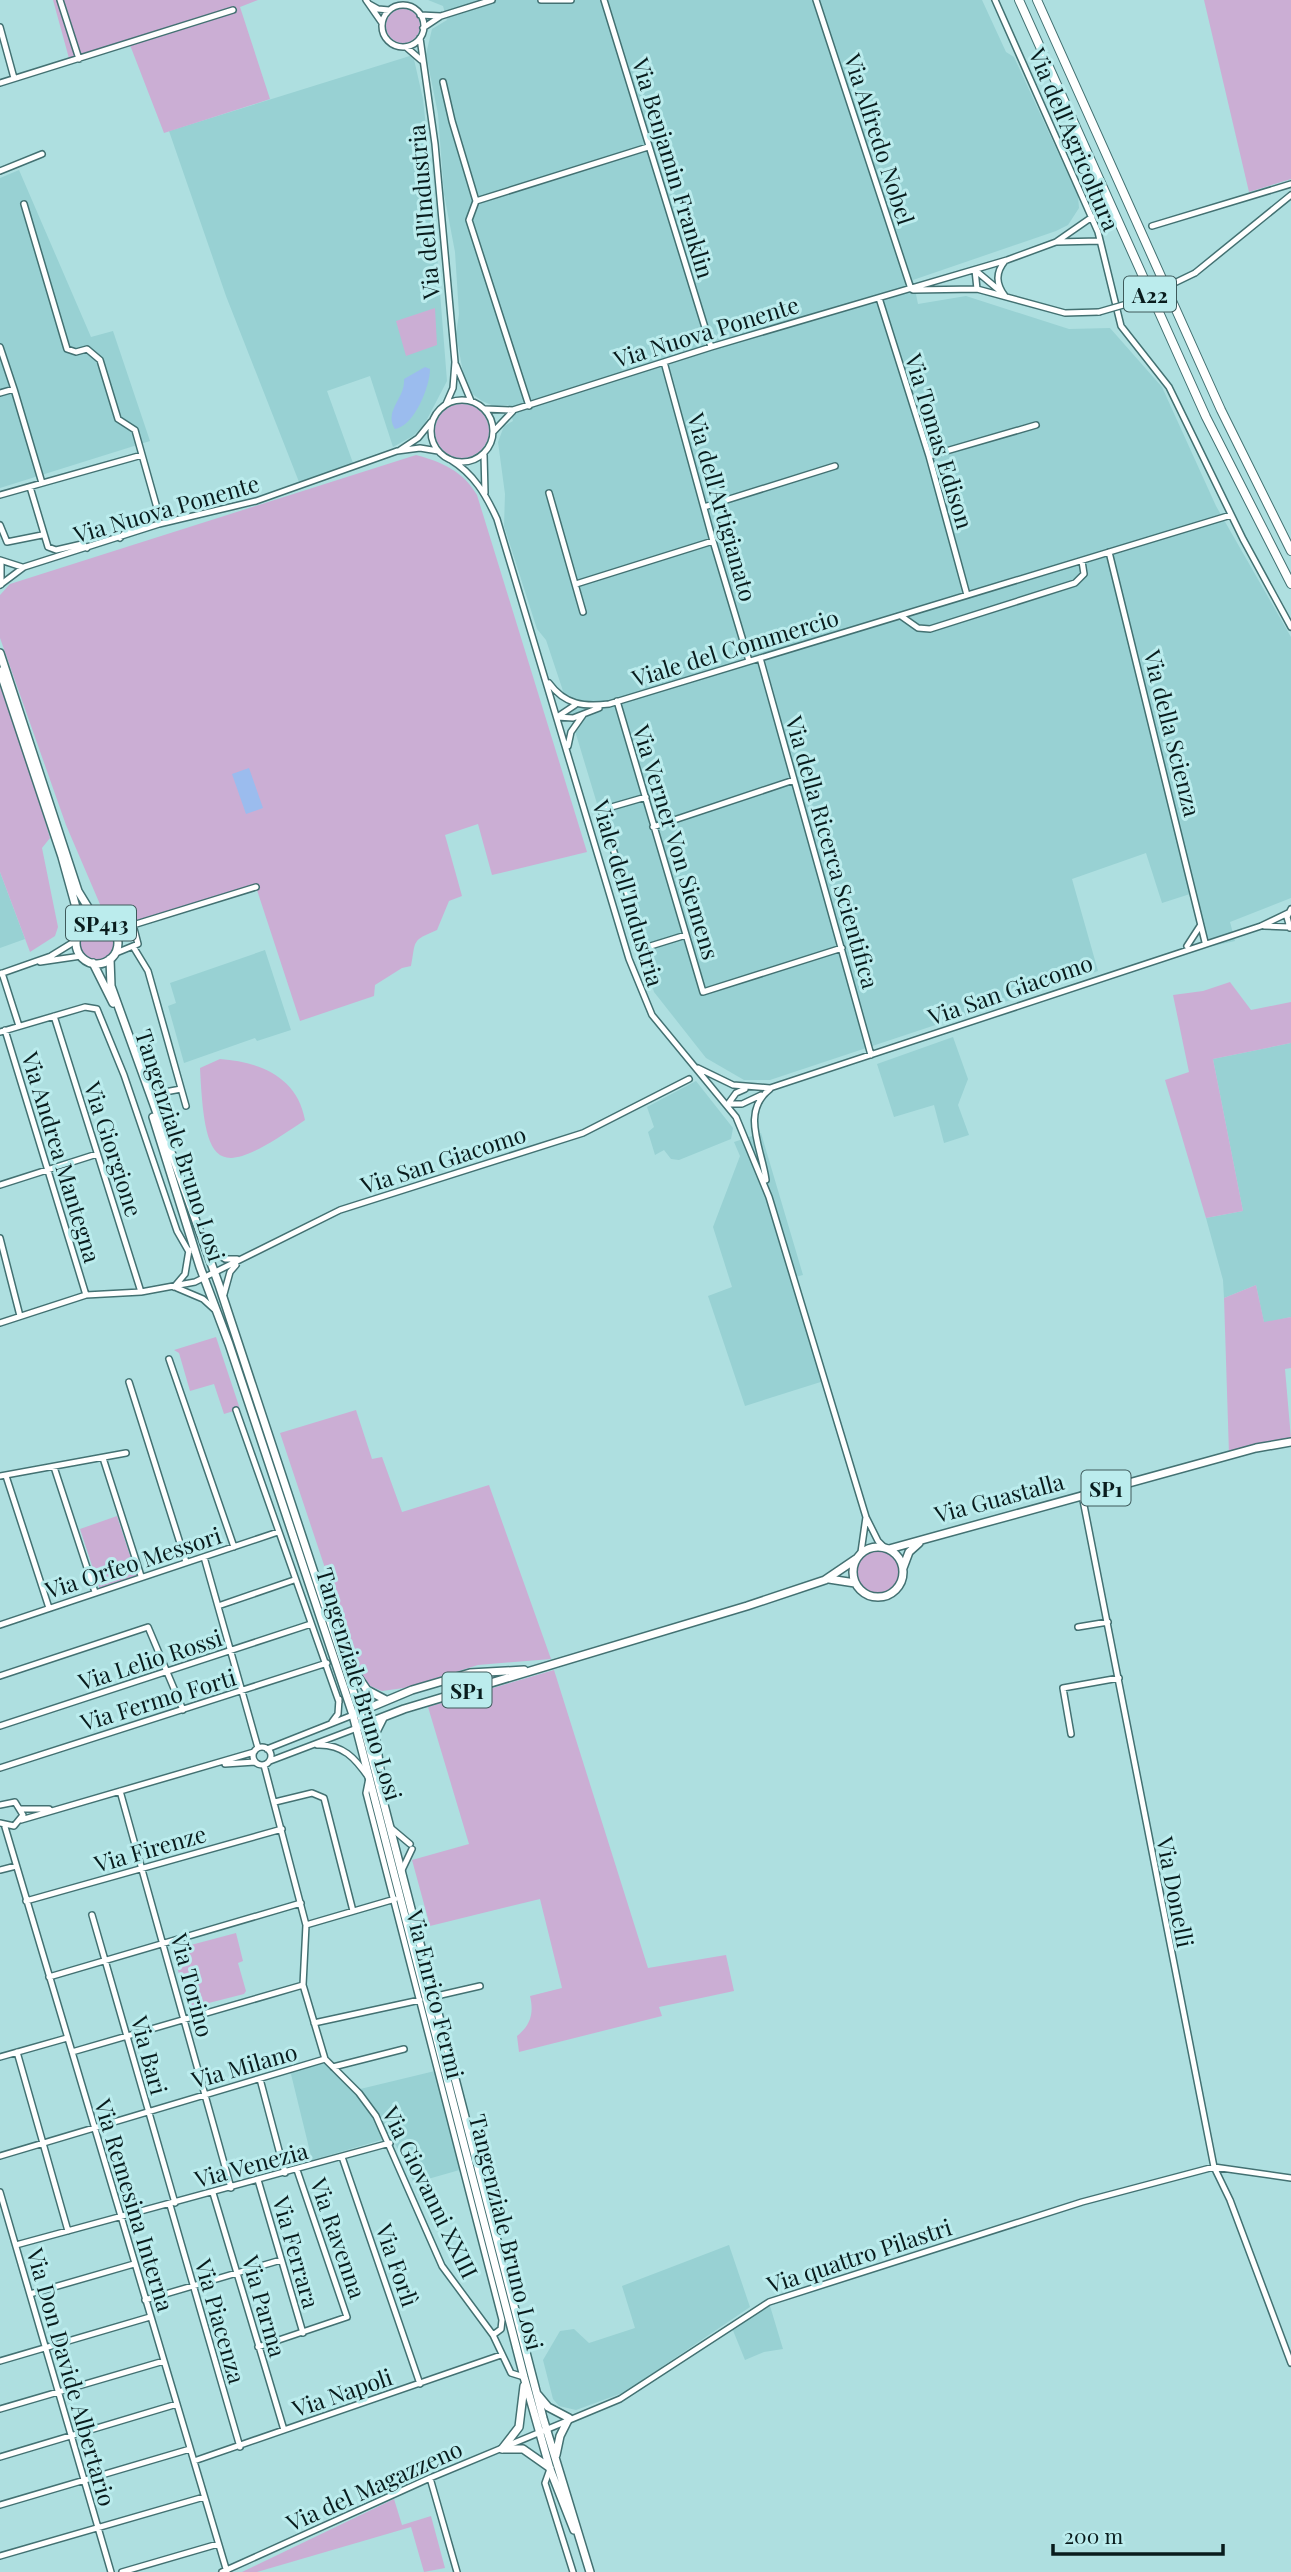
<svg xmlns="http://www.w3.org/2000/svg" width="1291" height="2572" font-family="'Playfair Display',serif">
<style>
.built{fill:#98d1d3}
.green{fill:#cbaed4}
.water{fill:#9bbcee}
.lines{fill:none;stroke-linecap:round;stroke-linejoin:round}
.minor-casing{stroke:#437172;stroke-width:8}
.major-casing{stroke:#437172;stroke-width:10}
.highway-casing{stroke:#437172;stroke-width:10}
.minor{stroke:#fff;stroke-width:5}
.major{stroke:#fff;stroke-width:7}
.highway{stroke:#fff;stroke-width:8}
.minor-bridge-casing{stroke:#437172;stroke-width:8;stroke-linecap:butt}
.minor-bridge{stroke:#fff;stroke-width:5}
.labels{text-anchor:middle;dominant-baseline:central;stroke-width:6;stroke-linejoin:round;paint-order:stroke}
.shield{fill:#bbeced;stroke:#3e5a5b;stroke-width:2}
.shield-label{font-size:21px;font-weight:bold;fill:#091c1d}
.street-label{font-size:23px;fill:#091c1d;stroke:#bbeced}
</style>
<rect width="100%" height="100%" fill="#aedfe0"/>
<path class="built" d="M 428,0 L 982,0 L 1006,52 L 1014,57 L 1078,196 L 1079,208 L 1068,225 L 1056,231 L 913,280 L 918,304 L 966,296 L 1069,329 L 1110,328 L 1162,387 L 1216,506 L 1291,637 L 1291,898 L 1230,922 L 1235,941 L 1204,948 L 1190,894 L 1162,903 L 1146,853 L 1072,879 L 1098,971 L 770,1080 L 744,1080 L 706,1058 L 654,992 L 562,688 L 546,640 L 537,629 L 504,526 L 505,494 L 498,442 L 504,426 L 513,421 L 508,405 L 494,406 L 482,401 L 471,393 L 464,378 L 456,334 L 459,314 L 455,252 L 444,194 L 438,114 L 426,54 L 432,29 L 447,20 L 443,6 Z
M 413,55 L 423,99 L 430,165 L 447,381 L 424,425 L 413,436 L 393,447 L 370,376 L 327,391 L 353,463 L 299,482 L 226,296 L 169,131 Z
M 19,170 L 91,337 L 113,331 L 150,441 L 0,488 L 0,178 Z
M 0,872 L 25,939 L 0,948 Z
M 265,950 L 291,1030 L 257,1041 L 255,1038 L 184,1063 L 168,1006 L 176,1003 L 170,983 Z
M 953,1037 L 968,1079 L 958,1105 L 969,1135 L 944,1143 L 934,1105 L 894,1117 L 877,1064 Z
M 1291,1043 L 1291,1317 L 1264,1323 L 1256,1285 L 1224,1298 L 1223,1280 L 1206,1218 L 1243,1211 L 1213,1059 Z
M 696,1081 L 733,1128 L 731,1139 L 679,1160 L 671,1159 L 664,1150 L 655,1155 L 648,1132 L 654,1127 L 647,1107 Z
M 761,1133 L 803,1275 L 795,1277 L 827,1380 L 745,1406 L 708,1296 L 732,1287 L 713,1227 L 740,1156 L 734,1142 Z
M 325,2061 L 356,2090 L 439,2070 L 463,2169 L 414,2183 L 392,2137 L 312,2160 L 290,2070 Z
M 729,2245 L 750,2307 L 625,2392 L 576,2410 L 559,2406 L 553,2399 L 543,2360 L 560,2331 L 574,2329 L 589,2343 L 635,2328 L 622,2286 Z
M 770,2306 L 783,2349 L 764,2352 L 745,2360 L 732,2328 Z"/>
<path class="green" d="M 53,0 L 258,0 L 240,7 L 270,99 L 164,133 L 130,45 L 70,62 Z
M 1204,0 L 1291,0 L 1291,179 L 1249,192 Z
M386 26a17 17 0 1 1 34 0a17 17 0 1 1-34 0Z
M 435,308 L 437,345 L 406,356 L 396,321 Z
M435 431a27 27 0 1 1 54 0a27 27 0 1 1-54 0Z
M 416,455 C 442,462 463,471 477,495 L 587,852 L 492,875 L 478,824 L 445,835 L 462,896 L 449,901 L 437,930 C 411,941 416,940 411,966 L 402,968 L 375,985 L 374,996 L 300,1021 L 256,887 L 135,923 L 127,914 L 113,919 L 105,916 L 66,825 L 0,638 L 0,595 L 10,584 Z
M 0,686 L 32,777 L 50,838 L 42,848 L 58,927 L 55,936 L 30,952 L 0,872 Z
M80 943a17 17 0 1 1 34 0a17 17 0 1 1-34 0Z
M 1230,982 L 1251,1010 L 1291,1002 L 1291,1043 L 1213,1059 L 1243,1211 L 1206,1218 L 1165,1080 L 1189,1072 L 1173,995 L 1203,991 Z
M 220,1059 C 259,1062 297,1076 305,1120 C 218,1180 205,1173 200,1068 Z
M 1256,1285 L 1264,1322 L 1291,1317 L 1291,1368 L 1285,1369 L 1291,1439 L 1229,1454 L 1224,1298 Z
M 216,1337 L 240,1409 L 224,1414 L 214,1384 L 190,1391 L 179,1353 L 174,1350 Z
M 356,1410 L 372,1459 L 382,1457 L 402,1512 L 489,1485 L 551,1659 L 478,1665 L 404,1688 L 382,1691 L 368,1685 L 361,1676 L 280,1433 Z
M 117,1516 L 137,1577 L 100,1590 L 80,1529 Z
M857 1572a21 21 0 1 1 42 0a21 21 0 1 1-42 0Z
M 554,1670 L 648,1968 L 726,1955 L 734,1991 L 659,2007 L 662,2016 L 519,2052 L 517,2036 C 531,2025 534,2013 530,1996 L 562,1988 L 540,1899 L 430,1926 L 412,1860 L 469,1844 L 428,1707 Z
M 236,1933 L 243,1961 L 238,1963 L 246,1991 L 244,1994 L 189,2008 L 172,1950 Z
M 394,2499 L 402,2525 L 431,2516 L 445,2568 L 424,2572 L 411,2527 L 257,2572 L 242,2572 Z"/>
<path class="water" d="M 425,367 L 430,369 C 430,387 414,426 395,429 C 383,411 406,398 404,379 Z
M 249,768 L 263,808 L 246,814 L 232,774 Z"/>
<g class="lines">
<defs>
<path id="minor" d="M 60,0 L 79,59
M 366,0 L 382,23
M 541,0 L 571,0
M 604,0 L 711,347
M 816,0 L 911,289
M 995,0 L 1098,232 L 1121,326 L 1169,387 L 1243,539 L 1291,627
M 369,4 L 378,9 L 389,10
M382 26a21 21 0 1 1 42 0a21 21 0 1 1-42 0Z
M 420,15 L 441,16 L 492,0
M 0,27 L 14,78
M 423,28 L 441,16
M 420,38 L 435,144 L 455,362 L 453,388 L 446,404
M 406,47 L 421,60
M 443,82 L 452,121 L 476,201
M 0,83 L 233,10
M 0,171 L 42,154
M 476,201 L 469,220 L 529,406
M 476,201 L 648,147
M 24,204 L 67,349 L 76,352 L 87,349 L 100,360 L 118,419 L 135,430 L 157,508 L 173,520
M 1152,226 L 1291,184
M 1056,242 L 1092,217
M 975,270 L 1000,291
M 975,270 L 977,289
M 1195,273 L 1291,195
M 913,290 L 977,289 L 1065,313 L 1099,312
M 1005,296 C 996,284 995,273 1005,261
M 879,298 L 929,456 L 967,595
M 0,347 L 14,389
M 664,362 L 713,541 L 749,661
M 456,365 L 471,401
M 0,393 L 14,389 L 42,483
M431 431a31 31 0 1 1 62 0a31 31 0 1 1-62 0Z
M 485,409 L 513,410 L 711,347 L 1007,260 L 1056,242 L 1100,241
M 494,431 L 513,411
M 400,450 L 418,438 L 431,422
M 484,455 L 485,493
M 929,456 L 1036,425
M 451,460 C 474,474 486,495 497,519 L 629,959 L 652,1015 L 736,1117 L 769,1197 L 866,1517 L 878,1541 L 885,1548
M 30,487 L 48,547 L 56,550 L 82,544 L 87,548
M 549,493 L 583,612
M 0,495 L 142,455
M 704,507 L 835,466
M 0,525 L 7,542 L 42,535
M 120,538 C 131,524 150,524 157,508
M 1109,552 L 1205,942
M 0,560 L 22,567
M 576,584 L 713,541
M 0,585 L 24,567 L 159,524 L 256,501 L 397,451 L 420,448 L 438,451
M 901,616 L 918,628 L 930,629 L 1075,583 L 1084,574 L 1082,561
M 760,658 L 871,1055
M 549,683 C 565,705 584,707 609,704 L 1231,515
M 617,701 L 703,992 L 842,948
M 557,717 L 573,718 L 599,708
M 557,717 L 575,705
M 568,746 L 571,732 L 583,715
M 646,797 L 601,810 L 644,948 L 686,935
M 653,827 L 794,780
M 103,923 L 121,916 L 132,921 L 138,944 L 116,953
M 133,925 L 256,887
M 1264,926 L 1289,927
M 1290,928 L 1287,917 L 1291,909
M 1187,946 L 1200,926
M 134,948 L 148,971 L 186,1106
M 40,962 L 81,956
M 2,973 L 19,1026
M 0,974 L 51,956 L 77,940
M 54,1016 L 141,1292
M 5,1030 L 86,1295
M 0,1032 L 85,1007 L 97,1009 L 124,1075 L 177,1231 L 189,1252
M 698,1068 L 733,1085 L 770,1088 L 1261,926 L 1288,913
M 147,1086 L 165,1092 L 181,1089
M 728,1104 L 742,1104 L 761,1095
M 728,1104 L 736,1093 L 745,1089
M 766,1180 C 762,1149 740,1112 770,1089
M 0,1185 L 97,1154
M 0,1238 L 20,1316
M 206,1247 L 225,1259 L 237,1259
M 174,1287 L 185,1274 L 189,1250
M 177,1288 L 203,1299 L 214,1309
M 224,1294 L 230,1272 L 236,1265
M 0,1323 L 86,1295 L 141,1292 L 195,1282 L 340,1210 L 583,1133 L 689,1079
M 169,1359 L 234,1547
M 129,1382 L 186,1562
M 236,1410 L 339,1702
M 103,1458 L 141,1576
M 54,1467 L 95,1592
M 0,1476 L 126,1453
M 6,1476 L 49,1608
M 1082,1495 L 1214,2167 L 1230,2200 L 1291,2363
M 861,1552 L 866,1517
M 204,1557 L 258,1748
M 218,1606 L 294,1580
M 0,1625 L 278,1532
M 1078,1627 L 1108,1622
M 0,1676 L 148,1627 L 183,1710
M 332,1722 L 338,1714 L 339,1699
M 0,1726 L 311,1624
M 1071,1734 L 1063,1688 L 1119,1678
M 317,1745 C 343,1744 355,1758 369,1778 L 366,1793 L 502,2320 L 501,2329 L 493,2335
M253 1756a9 9 0 1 1 18 0a9 9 0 1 1-18 0Z
M 267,1749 L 353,1715
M 270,1761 L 357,1728
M 225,1764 L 255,1762
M 264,1765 L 306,1925 L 303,1985 L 325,2059 L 359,2093 L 376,2116 L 442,2266 L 493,2335 L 511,2373 L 524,2377
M 0,1768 L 327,1663
M 120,1791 L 231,2188
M 275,1802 L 312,1793 L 324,1798 L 353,1911
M 0,1805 L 15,1802 L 23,1815 L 14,1826 L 0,1823
M 21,1809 L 49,1809
M 21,1820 L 254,1752
M 5,1827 L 227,2572
M 391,1828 L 410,1844
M 0,1870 L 16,1866
M 402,1870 L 412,1849
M 26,1901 L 282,1829
M 92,1915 L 175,2203
M 306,1925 L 395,1899
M 49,1977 L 301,1903
M 432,1997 L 480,1986
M 314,2023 L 420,2000
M 17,2052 L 68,2231
M 72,2052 L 303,1985
M 0,2057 L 67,2038
M 333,2067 L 404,2049
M 260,2079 L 285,2173
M 0,2156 L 325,2059
M 342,2157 L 420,2384
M 258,2180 L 303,2333
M 0,2192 L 111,2572
M 213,2193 L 284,2430
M 170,2205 L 240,2447
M 16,2245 L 390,2143
M 30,2294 L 134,2264
M 145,2300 L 281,2260
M 258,2347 L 347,2317 L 297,2170
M 0,2361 L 150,2317
M 0,2409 L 164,2361
M 0,2457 L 177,2404
M 194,2461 L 501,2355
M 550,2469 L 545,2483 L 573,2572
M 430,2478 L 457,2572
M 0,2505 L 190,2449
M 0,2556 L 204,2497
M 122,2572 L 218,2544
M 222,2572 L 430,2478 L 620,2399 L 769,2302 L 1082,2202 L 1214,2167 L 1291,2178"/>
<path id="major" d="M 0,564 L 0,584
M 0,653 L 78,891 L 97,922
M 0,671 L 62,857 L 82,929
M76 943a21 21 0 1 1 42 0a21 21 0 1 1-42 0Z
M 110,959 L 111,986 L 219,1285 L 360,1712 L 543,2418 L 590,2572
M 93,963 L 113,1003
M 153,1117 L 200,1267 L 229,1344 L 353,1715 L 524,2377 L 550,2469 L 574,2530
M853 1572a25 25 0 1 1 50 0a25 25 0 1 1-50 0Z
M 889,1549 L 1256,1448 L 1291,1442
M 903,1568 L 909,1552 L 919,1543
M 829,1579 L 855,1583
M 344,1656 L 367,1690 L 386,1700
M 357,1713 L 412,1690 L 470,1673 L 524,1670
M 383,1718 L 375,1734 L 383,1790
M 360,1726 L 404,1709 L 747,1606 L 825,1580 L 856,1559
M 538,2395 L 548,2407 L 569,2418 L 560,2436 L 556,2455
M 502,2449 L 519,2427 L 524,2386
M 502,2449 L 523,2449 L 550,2468"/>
<path id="highway" d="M 1019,0 L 1206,417 L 1291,584
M 1037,0 L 1221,410 L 1291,551"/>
</defs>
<use href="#minor" class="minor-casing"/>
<use href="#major" class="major-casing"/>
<use href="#highway" class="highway-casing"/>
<use href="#minor" class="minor"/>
<use href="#major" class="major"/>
<use href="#highway" class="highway"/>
<defs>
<path id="minor-bridge" d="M 1099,312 L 1137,301 L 1195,273"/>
</defs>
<use href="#minor-bridge" class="minor-bridge-casing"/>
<use href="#minor-bridge" class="minor-bridge"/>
</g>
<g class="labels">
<g class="shield">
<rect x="1124" y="276.5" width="52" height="35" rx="5"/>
<rect x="66" y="905.5" width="70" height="35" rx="5"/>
<rect x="1081.5" y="1470.5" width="49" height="35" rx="5"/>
<rect x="442.5" y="1672.5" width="49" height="35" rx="5"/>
</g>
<g class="shield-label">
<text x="1150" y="294">A22</text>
<text x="101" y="923">SP413</text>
<text x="1106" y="1488">SP1</text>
<text x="467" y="1690">SP1</text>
</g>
<g class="street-label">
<text transform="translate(880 139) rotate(72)">Via Alfredo Nobel</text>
<text transform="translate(1075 139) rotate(67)">Via dell'Agricoltura</text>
<text transform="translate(674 168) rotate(73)">Via Benjamin Franklin</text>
<text transform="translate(423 212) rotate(-95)">Via dell'Industria</text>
<text transform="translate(706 331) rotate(-17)">Via Nuova Ponente</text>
<text transform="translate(940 441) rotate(73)">Via Tomas Edison</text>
<text transform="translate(723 507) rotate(74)">Via dell'Artigianato</text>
<text transform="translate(166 508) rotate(-16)">Via Nuova Ponente</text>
<text transform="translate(735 647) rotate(-17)">Viale del Commercio</text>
<text transform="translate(1173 733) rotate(76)">Via della Scienza</text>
<text transform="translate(677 842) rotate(73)">Via Verner Von Siemens</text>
<text transform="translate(833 852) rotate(74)">Via della Ricerca Scientifica</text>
<text transform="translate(629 893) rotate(73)">Viale dell'Industria</text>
<text transform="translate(1010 989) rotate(-19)">Via San Giacomo</text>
<text transform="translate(181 1145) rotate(72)">Tangenziale Bruno Losi</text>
<text transform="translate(114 1149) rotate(72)">Via Giorgione</text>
<text transform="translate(62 1157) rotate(73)">Via Andrea Mantegna</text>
<text transform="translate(443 1159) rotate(-18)">Via San Giacomo</text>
<text transform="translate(999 1497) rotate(-15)">Via Guastalla</text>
<text transform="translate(133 1562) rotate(-18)">Via Orfeo Messori</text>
<text transform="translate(150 1659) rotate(-18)">Via Lelio Rossi</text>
<text transform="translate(360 1684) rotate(73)">Tangenziale Bruno Losi</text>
<text transform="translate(158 1699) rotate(-17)">Via Fermo Forti</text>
<text transform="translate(150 1848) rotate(-16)">Via Firenze</text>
<text transform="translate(1176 1892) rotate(79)">Via Donelli</text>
<text transform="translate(193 1985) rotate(75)">Via Torino</text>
<text transform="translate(436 1994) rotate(76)">Via Enrico Fermi</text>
<text transform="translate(150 2055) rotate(75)">Via Bari</text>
<text transform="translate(244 2065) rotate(-16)">Via Milano</text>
<text transform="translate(251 2164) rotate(-15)">Via Venezia</text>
<text transform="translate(431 2192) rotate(64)">Via Giovanni XXIII</text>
<text transform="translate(135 2205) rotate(73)">Via Remesina Interna</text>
<text transform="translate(507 2232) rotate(76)">Tangenziale Bruno Losi</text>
<text transform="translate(339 2238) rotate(71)">Via Ravenna</text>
<text transform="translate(297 2252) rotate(74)">Via Ferrara</text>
<text transform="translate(859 2255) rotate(-18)">Via quattro Pilastri</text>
<text transform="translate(398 2265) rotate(71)">Via Forlì</text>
<text transform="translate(265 2306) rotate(74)">Via Parma</text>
<text transform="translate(221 2321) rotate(74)">Via Piacenza</text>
<text transform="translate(72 2377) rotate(74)">Via Don Davide Albertario</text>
<text transform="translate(342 2392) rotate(-19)">Via Napoli</text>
<text transform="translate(374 2485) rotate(-24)">Via del Magazzeno</text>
</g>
</g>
<path d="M1053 2544v10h170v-10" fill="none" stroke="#091c1d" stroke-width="3.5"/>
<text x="1064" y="2544" font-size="21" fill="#091c1d" stroke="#bbeced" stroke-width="5" paint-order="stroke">200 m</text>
</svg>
